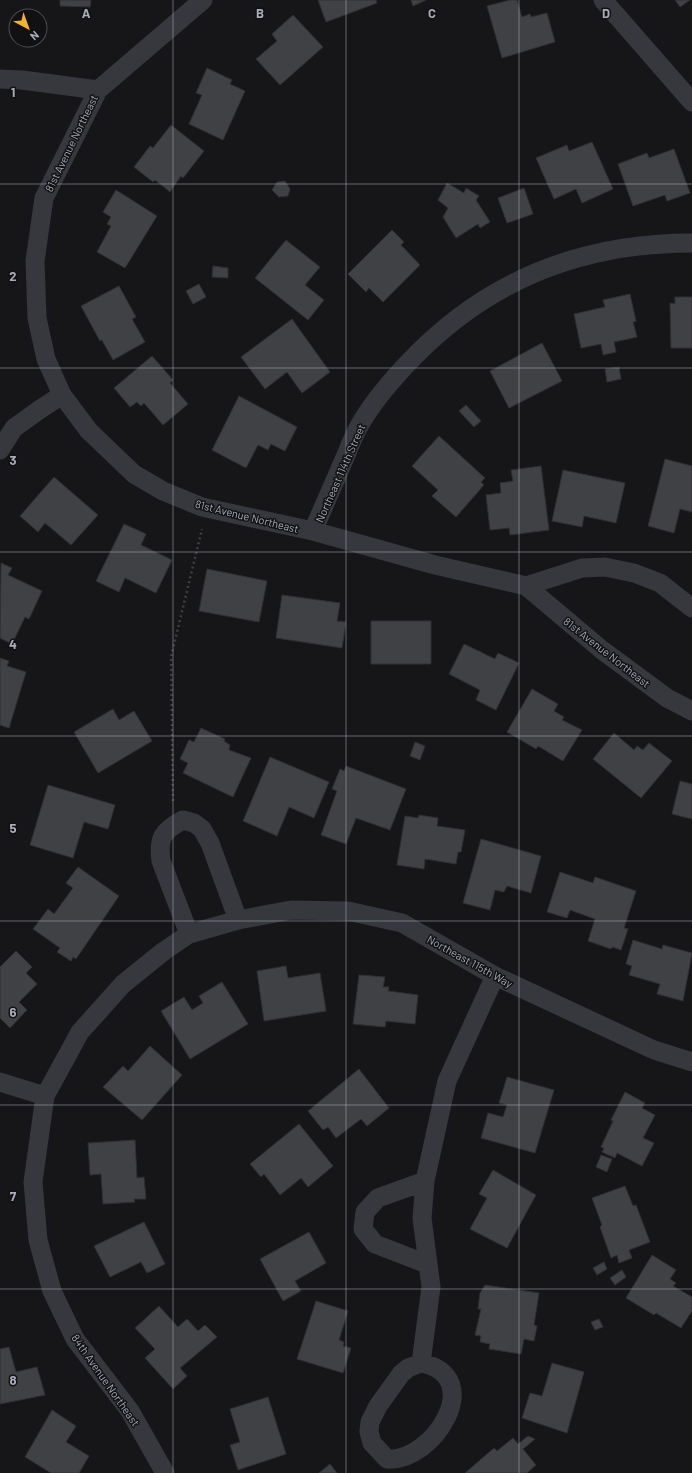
<svg xmlns="http://www.w3.org/2000/svg" width="692" height="1473" font-family="Barlow,sans-serif">
<style>
.building{fill:#404145;stroke:#303034}
.lines{fill:none;stroke-linecap:round;stroke-linejoin:round}
.path{stroke:#3d3f44;stroke-width:2.5;stroke-dasharray:2 3;stroke-linecap:butt}
.minor{stroke:#37383d;stroke-width:19}
.grid{fill:none;stroke:#a8adb8;stroke-width:1;stroke-opacity:0.55}
.labels{text-anchor:middle;dominant-baseline:central;stroke-width:3;stroke-linejoin:round;paint-order:stroke}
.street-label{font-size:11px;fill:#a8adb8;stroke:#111113}
.grid-label{font-size:13px;text-anchor:middle;font-weight:bold;fill:#a8adb8;stroke:#111113;stroke-width:3;stroke-linejoin:round;paint-order:stroke}
</style>
<rect width="100%" height="100%" fill="#161618"/>
<path class="building" d="M 60,0 L 91,0 L 90,7 L 60,6 Z
M 318,0 L 376,0 L 377,3 L 326,22 Z
M 411,0 L 426,0 L 413,6 Z
M 510,0 L 517,0 L 522,17 L 530,14 L 531,17 L 547,13 L 555,42 L 502,58 L 487,6 Z
M 675,0 L 690,0 L 680,7 Z
M 293,15 L 323,47 L 280,85 L 256,59 L 277,41 L 272,34 Z
M 207,68 L 232,80 L 230,84 L 245,91 L 223,140 L 189,124 L 202,95 L 196,93 Z
M 171,125 L 204,151 L 183,178 L 181,176 L 170,192 L 155,180 L 153,182 L 134,167 L 150,146 L 153,148 Z
M 592,142 L 613,189 L 582,203 L 576,189 L 554,199 L 536,158 L 567,145 L 569,151 Z
M 674,149 L 690,193 L 667,201 L 665,195 L 633,206 L 618,164 L 647,153 L 649,158 Z
M 285,181 L 290,189 L 288,196 L 279,197 L 272,190 L 277,182 Z
M 447,183 L 464,193 L 466,188 L 479,196 L 476,200 L 490,222 L 480,228 L 478,224 L 456,238 L 443,217 L 448,208 L 438,200 Z
M 524,188 L 533,214 L 507,223 L 498,198 Z
M 116,190 L 157,216 L 125,268 L 97,252 L 111,226 L 107,224 L 111,217 L 103,212 Z
M 392,230 L 404,242 L 401,245 L 420,265 L 383,302 L 369,288 L 366,292 L 348,274 Z
M 286,240 L 320,267 L 305,285 L 324,300 L 308,320 L 255,278 Z
M 213,266 L 228,268 L 228,278 L 212,277 Z
M 199,284 L 206,297 L 193,304 L 186,291 Z
M 119,286 L 136,317 L 132,319 L 145,342 L 113,360 L 102,340 L 100,341 L 81,306 Z
M 630,294 L 636,321 L 633,322 L 637,337 L 614,342 L 616,352 L 603,355 L 601,344 L 581,348 L 574,314 L 605,307 L 603,300 Z
M 675,297 L 692,297 L 692,348 L 671,348 L 670,303 L 675,304 Z
M 292,319 L 330,372 L 302,393 L 287,372 L 265,389 L 241,357 Z
M 542,343 L 562,381 L 509,408 L 490,371 Z
M 152,356 L 173,380 L 170,383 L 188,404 L 163,425 L 144,403 L 141,406 L 137,402 L 130,407 L 114,388 Z
M 619,367 L 621,379 L 607,382 L 605,369 Z
M 239,396 L 297,427 L 285,451 L 271,444 L 268,450 L 258,445 L 246,468 L 212,450 Z
M 466,405 L 481,421 L 474,427 L 459,411 Z
M 439,436 L 485,478 L 481,482 L 484,485 L 456,517 L 432,496 L 438,490 L 412,466 Z
M 665,459 L 692,466 L 692,512 L 680,509 L 674,533 L 648,526 Z
M 541,466 L 549,530 L 510,535 L 509,528 L 490,530 L 486,495 L 501,493 L 500,483 L 513,481 L 511,470 Z
M 563,470 L 625,483 L 616,523 L 584,516 L 582,527 L 552,521 Z
M 54,477 L 98,515 L 71,545 L 45,523 L 38,532 L 20,516 Z
M 124,524 L 146,534 L 141,545 L 172,560 L 156,593 L 125,578 L 119,592 L 96,581 Z
M 1,563 L 12,568 L 8,575 L 42,591 L 29,619 L 25,617 L 12,644 L 0,638 Z
M 207,569 L 267,581 L 259,622 L 199,611 Z
M 282,595 L 340,603 L 337,621 L 346,622 L 342,648 L 276,638 Z
M 371,621 L 431,621 L 431,664 L 371,664 Z
M 464,644 L 495,659 L 498,653 L 519,663 L 496,710 L 476,700 L 480,690 L 449,674 Z
M 0,658 L 9,661 L 7,666 L 26,672 L 9,728 L 0,725 Z
M 532,689 L 558,704 L 554,711 L 564,717 L 562,720 L 582,730 L 563,761 L 538,746 L 536,749 L 507,732 Z
M 113,709 L 119,720 L 134,711 L 152,741 L 98,773 L 74,732 Z
M 201,728 L 225,739 L 224,741 L 230,745 L 229,750 L 251,758 L 233,797 L 183,773 L 188,763 L 180,759 L 189,740 L 194,742 Z
M 614,733 L 634,750 L 637,746 L 643,750 L 649,743 L 672,761 L 641,798 L 593,759 Z
M 415,742 L 425,746 L 420,760 L 410,756 Z
M 270,757 L 329,782 L 314,818 L 289,807 L 277,836 L 243,821 Z
M 346,766 L 406,789 L 390,830 L 356,818 L 346,844 L 321,835 L 337,791 L 332,789 L 340,769 L 344,771 Z
M 680,781 L 692,784 L 692,819 L 672,814 Z
M 48,785 L 115,805 L 108,829 L 84,822 L 73,858 L 30,845 Z
M 419,815 L 438,818 L 437,826 L 465,830 L 461,852 L 458,852 L 456,864 L 425,859 L 424,869 L 397,865 L 405,816 L 418,818 Z
M 481,839 L 541,856 L 531,893 L 507,886 L 504,892 L 495,890 L 490,910 L 463,903 Z
M 78,867 L 119,896 L 76,959 L 73,957 L 71,961 L 57,952 L 60,948 L 33,929 L 48,909 L 54,914 L 73,888 L 66,883 Z
M 560,872 L 593,883 L 595,877 L 636,891 L 624,928 L 628,929 L 621,950 L 612,947 L 611,949 L 588,941 L 595,919 L 570,910 L 567,918 L 547,912 Z
M 633,940 L 662,949 L 663,945 L 692,953 L 683,1001 L 657,994 L 660,984 L 629,975 L 632,966 L 626,964 Z
M 16,951 L 32,967 L 26,973 L 37,984 L 19,1002 L 27,1010 L 10,1028 L 0,1018 L 0,967 Z
M 286,966 L 288,978 L 320,973 L 326,1011 L 264,1021 L 257,971 Z
M 359,975 L 385,977 L 383,987 L 389,987 L 388,991 L 418,995 L 415,1024 L 386,1021 L 385,1027 L 353,1024 Z
M 222,982 L 248,1024 L 190,1059 L 161,1011 L 184,997 L 192,1010 L 203,1003 L 199,996 Z
M 150,1046 L 182,1075 L 142,1120 L 103,1087 L 123,1066 L 128,1071 Z
M 359,1069 L 389,1108 L 367,1126 L 361,1119 L 336,1138 L 328,1127 L 323,1130 L 308,1111 Z
M 507,1077 L 554,1090 L 535,1153 L 481,1138 L 488,1113 L 503,1117 L 507,1105 L 499,1103 Z
M 625,1092 L 645,1103 L 642,1108 L 655,1115 L 643,1138 L 654,1143 L 642,1166 L 617,1153 L 615,1158 L 602,1152 L 604,1148 L 601,1147 L 613,1121 L 611,1120 Z
M 299,1124 L 333,1166 L 308,1187 L 301,1178 L 280,1195 L 264,1174 L 261,1177 L 250,1164 Z
M 135,1140 L 137,1178 L 144,1177 L 146,1199 L 134,1199 L 135,1202 L 103,1204 L 101,1174 L 90,1175 L 88,1143 Z
M 601,1155 L 612,1159 L 607,1172 L 596,1167 Z
M 493,1170 L 536,1195 L 507,1248 L 470,1229 L 487,1198 L 479,1194 Z
M 625,1186 L 633,1206 L 636,1205 L 650,1242 L 629,1250 L 632,1258 L 619,1263 L 617,1255 L 611,1258 L 600,1227 L 602,1225 L 592,1198 Z
M 144,1222 L 165,1264 L 147,1273 L 141,1262 L 110,1277 L 94,1246 Z
M 309,1232 L 326,1263 L 295,1281 L 301,1291 L 283,1301 L 260,1259 Z
M 652,1255 L 676,1270 L 670,1279 L 676,1283 L 673,1286 L 692,1297 L 692,1311 L 681,1328 L 656,1313 L 654,1315 L 626,1298 Z
M 604,1262 L 607,1269 L 597,1275 L 593,1268 Z
M 622,1270 L 626,1277 L 615,1285 L 610,1278 Z
M 485,1285 L 539,1293 L 534,1325 L 537,1326 L 534,1341 L 524,1339 L 521,1354 L 489,1349 L 490,1344 L 480,1342 L 481,1336 L 475,1335 L 481,1309 L 478,1309 L 480,1293 Z
M 316,1301 L 348,1311 L 339,1340 L 344,1342 L 343,1346 L 351,1348 L 343,1373 L 297,1359 Z
M 159,1306 L 178,1327 L 187,1319 L 198,1331 L 205,1325 L 217,1337 L 180,1368 L 187,1376 L 173,1389 L 145,1358 L 155,1349 L 135,1328 Z
M 599,1319 L 603,1327 L 595,1330 L 591,1322 Z
M 9,1347 L 16,1372 L 37,1367 L 45,1395 L 0,1404 L 0,1349 Z
M 552,1363 L 584,1372 L 567,1433 L 522,1418 L 530,1393 L 542,1396 Z
M 268,1397 L 286,1454 L 238,1470 L 230,1445 L 240,1442 L 230,1409 Z
M 52,1410 L 76,1426 L 66,1442 L 89,1456 L 79,1473 L 51,1473 L 25,1457 Z
M 528,1436 L 535,1439 L 523,1449 L 536,1465 L 527,1473 L 465,1473 L 494,1448 L 497,1451 L 513,1438 L 518,1444 Z
M 330,1464 L 337,1473 L 319,1473 Z"/>
<g class="lines">
<path class="path" d="M 173,801 L 171,657 L 202,529"/>
<path class="minor" d="M 203,0 L 98,90 L 44,198 L 35,261 L 37,318 L 46,359 L 62,395 L 89,431 L 134,474 L 163,491 L 202,507 L 313,531 L 435,565 L 526,586 L 602,650 L 667,698 L 692,711
M 603,0 L 692,102
M 0,79 L 22,80 L 98,90
M 0,450 L 14,428 L 39,410 L 62,395
M 313,531 C 323,508 333,485 343,462 C 348,451 352,439 358,428 C 371,404 389,383 408,363 C 485,281 579,243 692,243
M 526,586 L 582,568 L 605,567 L 634,573 L 660,583 L 692,608
M 189,934 L 161,861 C 158,838 162,831 183,820 L 194,823 L 202,829 L 210,843 L 238,920
M 0,1082 L 45,1096
M 425,1181 L 378,1198 L 365,1212 L 363,1229 L 375,1244 L 427,1264
M 421,1363 L 431,1287 L 422,1218 L 425,1181 L 447,1081 L 495,976
M 421,1363 C 488,1376 433,1463 387,1459 L 372,1443 L 369,1432 L 370,1422 L 378,1406 L 401,1374 L 408,1368 Z
M 165,1473 L 130,1411 L 75,1339 L 52,1291 L 38,1240 L 33,1182 L 45,1096 L 80,1032 L 123,984 L 164,951 L 189,934 L 238,920 L 291,910 L 348,911 L 402,923 L 495,976 L 654,1050 L 692,1062"/>
</g>
<path class="grid" d="M 173,0 L 173,1473M 346,0 L 346,1473M 519,0 L 519,1473M 0,184 L 692,184M 0,368 L 692,368M 0,552 L 692,552M 0,736 L 692,736M 0,921 L 692,921M 0,1105 L 692,1105M 0,1289 L 692,1289"/>
<g class="labels">
<g class="street-label">
<text transform="translate(71 143) rotate(-64)">81st Avenue Northeast</text>
<text transform="translate(340 473) rotate(-66)">Northeast 114th Street</text>
<text transform="translate(247 516) rotate(14)">81st Avenue Northeast</text>
<text transform="translate(607 652) rotate(38)">81st Avenue Northeast</text>
<text transform="translate(470 961) rotate(29)">Northeast 115th Way</text>
<text transform="translate(106 1380) rotate(55)">84th Avenue Northeast</text>
</g>
</g>
<g class="grid-label">
<text x="86" y="18">A</text>
<text x="260" y="18">B</text>
<text x="432" y="18">C</text>
<text x="606" y="18">D</text>
<text x="13" y="97">1</text>
<text x="13" y="281">2</text>
<text x="13" y="465">3</text>
<text x="13" y="649">4</text>
<text x="13" y="833">5</text>
<text x="13" y="1017">6</text>
<text x="13" y="1201">7</text>
<text x="13" y="1385">8</text>
</g>
<g transform="translate(28 28) rotate(139)"><circle r="19" fill="#111113" stroke="#4d4f55"/>
<path d="M0-3L7 15L0 10L-7 15Z" fill="#f2b134"/>
<text y="-6" font-size="11" font-weight="bold" text-anchor="middle" fill="#a8adb8">N</text>
</g>
</svg>
